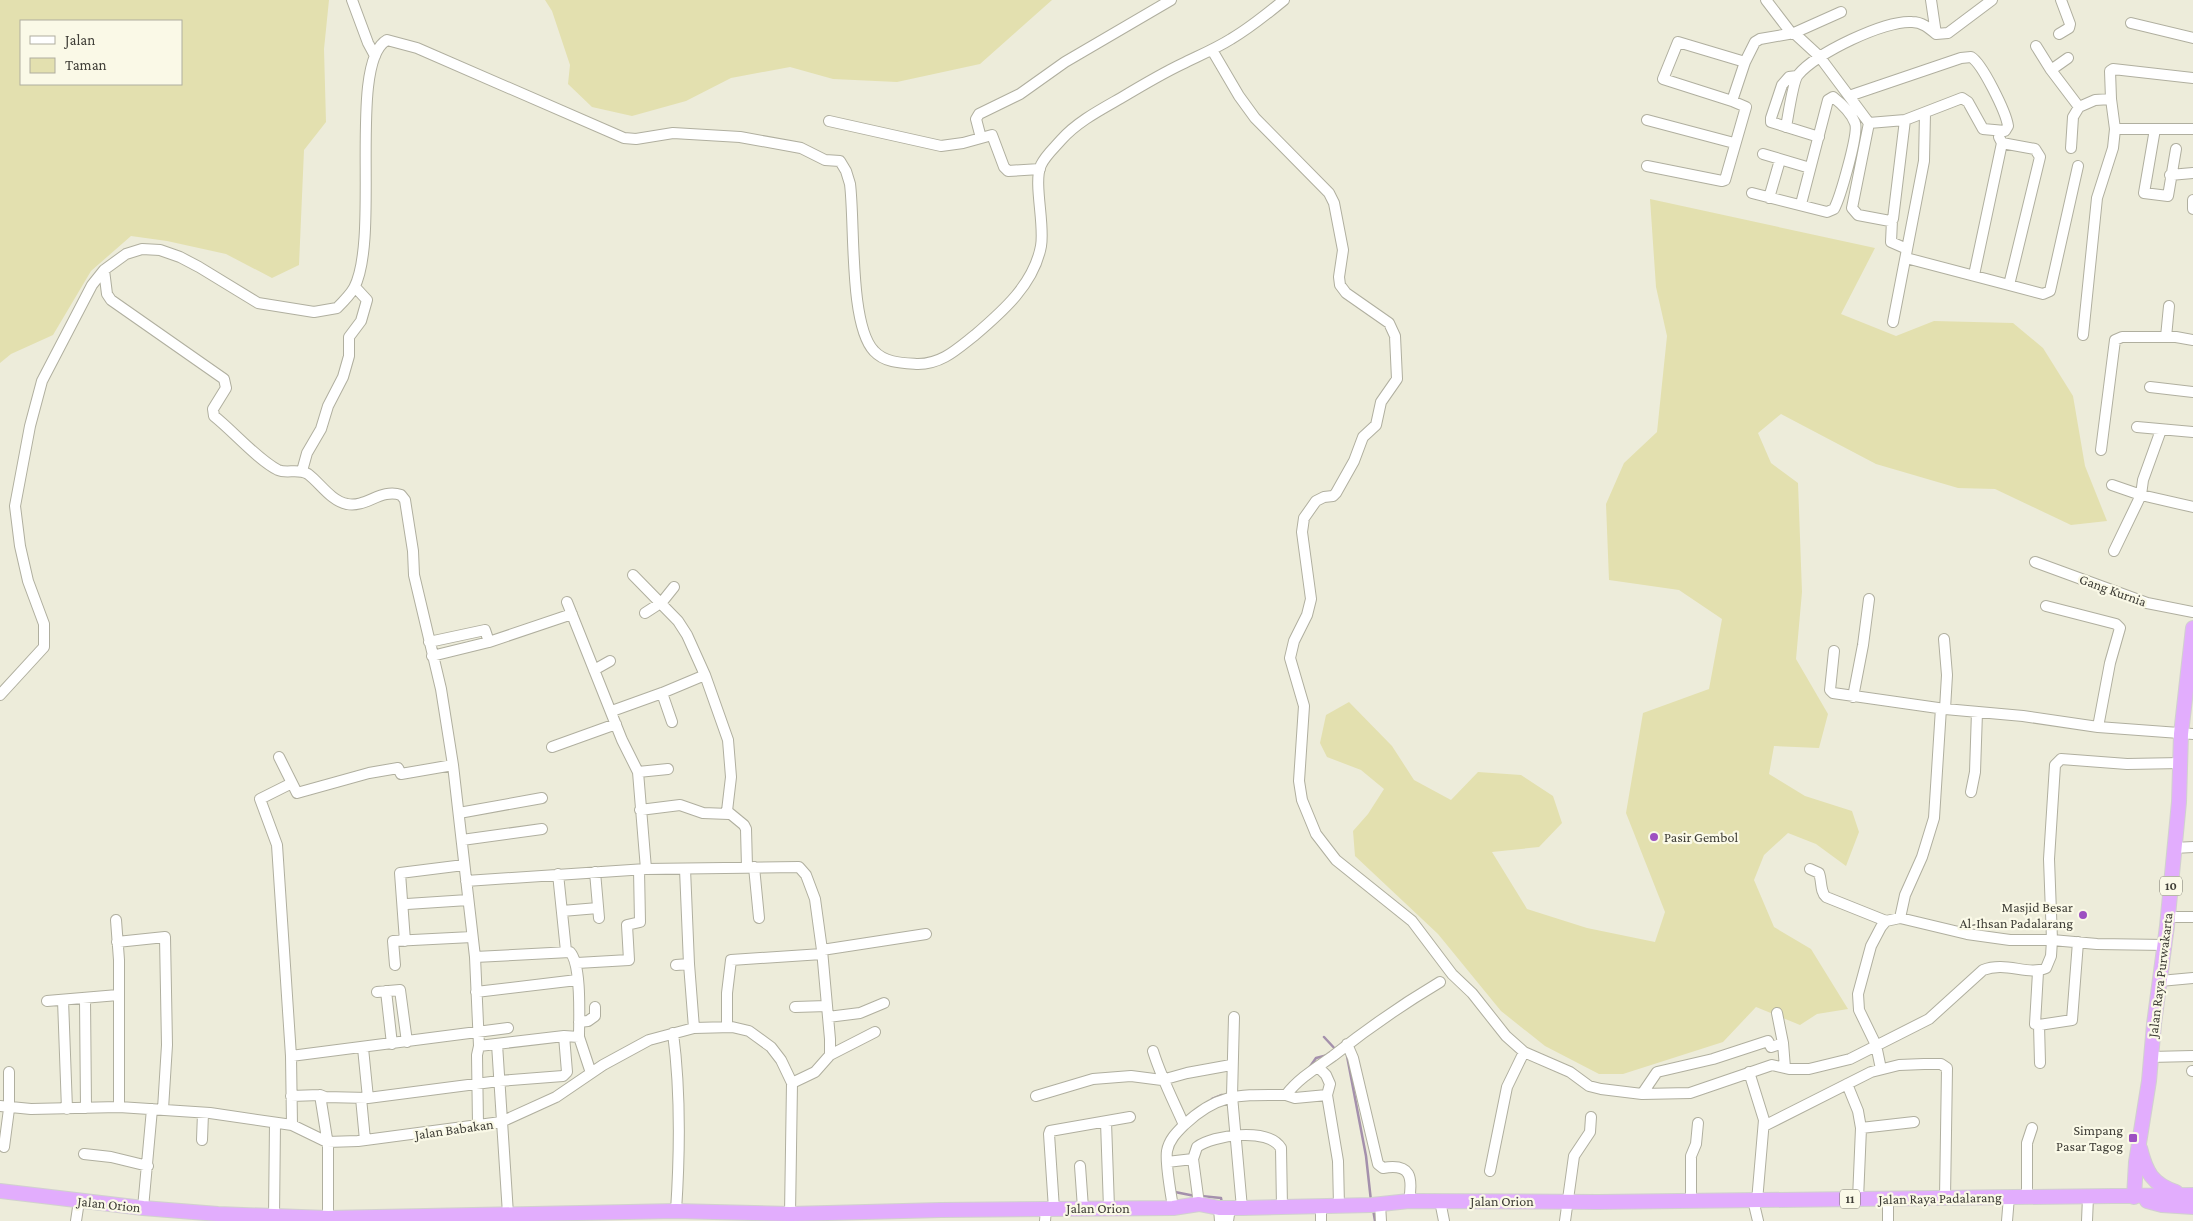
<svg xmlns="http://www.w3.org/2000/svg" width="2193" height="1221" font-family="'Crimson Pro',serif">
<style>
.green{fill:#e3e0af;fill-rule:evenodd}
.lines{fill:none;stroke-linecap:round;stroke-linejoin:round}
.stream{stroke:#a490ac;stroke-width:2.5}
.minor-casing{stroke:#b0af9f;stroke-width:12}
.highway-casing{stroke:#d1d0cf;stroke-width:16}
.minor{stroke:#fff;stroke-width:10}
.highway{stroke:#e2adfd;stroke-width:14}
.poi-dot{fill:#9d50c1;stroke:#faf9e7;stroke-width:2}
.labels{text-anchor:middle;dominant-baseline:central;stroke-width:4.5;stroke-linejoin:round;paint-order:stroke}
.shield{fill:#faf9e7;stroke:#76756b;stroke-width:1}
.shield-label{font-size:12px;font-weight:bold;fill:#3e3d36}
.street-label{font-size:14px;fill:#3e3d36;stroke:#faf9e7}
.poi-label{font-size:14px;fill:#3e3d36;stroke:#faf9e7;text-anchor:end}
</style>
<rect width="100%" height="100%" fill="#edecda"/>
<path class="green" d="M 0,0 L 329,0 L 324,49 L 326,122 L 304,150 L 299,265 L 272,278 L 226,254 L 167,241 L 131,236 L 91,271 L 53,335 L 11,354 L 0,363 ZM 21,21 L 181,21 L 181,84 L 21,84 Z
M 545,0 L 1052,0 L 980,64 L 897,82 L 833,79 L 790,67 L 731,78 L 686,101 L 632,116 L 592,107 L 568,84 L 570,65 L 552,11 Z
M 1650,199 L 1875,248 L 1841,314 L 1896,336 L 1934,321 L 2013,323 L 2043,348 L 2073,396 L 2085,466 L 2107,521 L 2071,525 L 1995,489 L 1958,488 L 1876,464 L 1781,414 L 1758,433 L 1771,463 L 1798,483 L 1802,592 L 1796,659 L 1828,714 L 1819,748 L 1774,746 L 1769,774 L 1805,796 L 1852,811 L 1859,832 L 1846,866 L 1816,844 L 1788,833 L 1764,855 L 1754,880 L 1774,927 L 1811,949 L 1848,1009 L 1817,1014 L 1800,1025 L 1756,1007 L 1723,1042 L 1623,1074 L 1599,1074 L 1545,1046 L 1501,1011 L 1438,934 L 1355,856 L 1353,831 L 1368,814 L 1384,789 L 1361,770 L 1327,757 L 1320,743 L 1326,715 L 1349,702 L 1392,746 L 1414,780 L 1451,800 L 1478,772 L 1521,775 L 1553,796 L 1562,823 L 1539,847 L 1492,852 L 1527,909 L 1587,928 L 1655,942 L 1665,912 L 1626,813 L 1643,713 L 1709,689 L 1722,619 L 1679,590 L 1609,580 L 1606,504 L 1624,463 L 1657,432 L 1667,336 L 1656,287 Z"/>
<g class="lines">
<path class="stream" d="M 1324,1037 L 1337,1051
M 1347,1056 L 1366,1156 L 1371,1201
M 1309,1068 L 1316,1058 L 1328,1055
M 1212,1099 L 1222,1095
M 1175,1192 L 1195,1196
M 1201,1196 L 1221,1198 L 1222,1204
M 1373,1209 L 1375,1221"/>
<defs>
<path id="minor" d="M 352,0 L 368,43 L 375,56
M 1766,0 L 1792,34
M 1931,0 L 1936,34
M 2131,23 L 2193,38
M 1794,33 L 1819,56 L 1869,123 L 1852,208 L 1858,215 L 1890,221 L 1893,219 L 1905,120
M 2059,34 L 2069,28 L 2070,24 L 2061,0
M 2036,46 L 2051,70 L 2079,107 L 2095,100 L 2111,99 L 2110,71 L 2113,69 L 2193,78
M 1212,50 L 1239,96 L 1255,118 L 1329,193 L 1334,203 L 1343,250 L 1339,277 L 1340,285 L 1346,293 L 1389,323 L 1395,336 L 1397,379 L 1381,402 L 1376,425 L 1363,437 L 1354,461 L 1336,493 L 1333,496 L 1324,497 L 1316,501 L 1304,518 L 1302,532 L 1311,599 L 1307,615 L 1294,641 L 1290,658 L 1304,706 L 1299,781 L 1302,800 L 1316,834 L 1336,860 L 1412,921 L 1452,974 L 1472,993 L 1506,1036 L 1524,1052 L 1570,1072 L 1589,1086 L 1601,1089 L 1642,1094 L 1690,1093 L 1772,1065 L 1789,1069 L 1809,1069 L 1850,1059 L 1929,1019 L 1983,970 C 2006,961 2028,976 2046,968 L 2051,956 L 2052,940 L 2010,940 L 1967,934 L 1900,918 L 1886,921 L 1881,927 L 1871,946 L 1858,994 L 1859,1010 L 1876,1045 L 1881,1069
M 2051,70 L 2068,58
M 1797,76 L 1789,77 L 1782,85 L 1771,118 L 1771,122 L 1819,137
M 1849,96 L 1961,58 L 1971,57 C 1982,63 2006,112 2008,126 L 2005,131 L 1983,129 L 1968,102 L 1962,98 L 1905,120 L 1869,123
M 2111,99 L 2115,129 L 2193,129
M 1732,101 L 1745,62 L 1755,42 L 1760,39 L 1794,33 L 1841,12
M 1647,120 L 1734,143
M 829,121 L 941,146 L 963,143 L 992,135 L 1004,167 L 1008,171 L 1040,169
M 1786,127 C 1788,117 1793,81 1798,75 C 1816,53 1885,20 1912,22 C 1922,22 1929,28 1936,34 L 1948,33 L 1992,0
M 2155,129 L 2144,193 L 2168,196 L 2176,149
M 981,138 L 976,119 L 979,114 L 1020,94 L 1065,62 L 1171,0
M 2071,148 L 2073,117 L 2079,107
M 1763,154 L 1810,168
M 1647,166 L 1722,181 L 1725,180 L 1746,107 L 1732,101 L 1663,79 L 1678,42 L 1745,62
M 2170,175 L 2193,173
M 1752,193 L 1827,212 L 1834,209 C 1840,198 1859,133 1855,123 C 1851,112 1842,104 1833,97 L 1828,100 L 1801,204
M 1769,198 L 1780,160
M 2193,200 L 2193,209
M 1892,220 L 1891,242 L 1907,249
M 1906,258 L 2009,285 L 2040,157 L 2035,149 L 2002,143
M 104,270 L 107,294 L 111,300 L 224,379 L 226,388 L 213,409 L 214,416 C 233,431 258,460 278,470 C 287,474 298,468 308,474 C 320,483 331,501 347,504 C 366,508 381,488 401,495 L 405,500 L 413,551 L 414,575 L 441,689 L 453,765 L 475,957 L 479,1046 L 477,1055 L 478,1125
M 1974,275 L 2002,143 L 1999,137
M 2009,285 L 2043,294 L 2050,291 L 2078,166
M 1893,322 L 1924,161 L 1925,113
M 2083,335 L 2097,198 L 2113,148 L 2115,129
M 2166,337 L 2169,306
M 2150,387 L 2193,392
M 2137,427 L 2193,432
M 2101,450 L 2115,340 L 2122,337 L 2176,337 L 2193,340
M 302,471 L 307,453 L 321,429 L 328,406 L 343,377 L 349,356 L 349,337 L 361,321 L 367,300 L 355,287
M 2112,485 L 2141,495 L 2193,507
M 2114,551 L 2141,495 L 2143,480 L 2161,430
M 2035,562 L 2147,603 L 2193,612
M 633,575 L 678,621 L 687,635 L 705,675 L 728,740 L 731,777 L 727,811 L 744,825 L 746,829 L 747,867
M 567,602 L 622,740 L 638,772 L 646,869
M 2046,606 L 2116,624 L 2120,628 L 2110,663 L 2098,727
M 645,613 L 662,602 L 674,587
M 1944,639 L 1947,675 L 1945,709
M 429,642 L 485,630 L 489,642 L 572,614
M 1834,651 L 1830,690 L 1833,693 L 1945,709 L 2023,716 L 2098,727 L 2193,734
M 432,656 L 489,642
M 594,670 L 610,661
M 662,693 L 672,722
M 0,695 L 44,647 L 44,624 L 28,581 L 20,546 L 15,506 L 30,426 L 42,381 L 92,285 L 104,270 L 126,254 L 142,249 L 160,250 L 180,257 L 199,267 L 258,303 L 314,312 L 337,308 C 343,302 350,295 354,288 C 381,237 347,62 387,40 L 417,48 L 624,138 L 636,139 L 673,133 L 740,137 L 801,148 L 825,160 L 840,161 L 846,171 L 850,184 C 855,223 849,325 874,351 C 885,363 902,363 918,364 C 942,364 957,349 975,335 C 1003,311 1034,284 1041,246 C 1045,224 1033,182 1041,165 C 1045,156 1054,148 1061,140 C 1077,122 1100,110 1121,98 C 1141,86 1161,74 1182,64 C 1198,56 1215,49 1231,39 C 1250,28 1267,14 1284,0
M 1853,697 L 1863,645 L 1869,599
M 612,711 L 662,693 L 705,675
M 552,747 L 616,724
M 279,757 L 297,793 L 369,773 L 398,768 L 401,774 L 453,765
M 638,772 L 668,769
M 1971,792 L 1975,772 L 1977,712
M 640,810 L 680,805 L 703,813 L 729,814
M 459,813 L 542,798
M 462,840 L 542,829
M 2174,848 L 2193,847
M 754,867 L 759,918
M 685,869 L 689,964 L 694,1028
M 1810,869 L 1819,873 C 1822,881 1820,892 1826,897 L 1886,921
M 595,872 L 599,918
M 558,874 L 566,951
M 466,881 L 646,869 L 799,867 L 806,875 L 815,899 L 822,950 L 830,1039 L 830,1055 L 815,1072 L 792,1083
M 407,904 L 468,900
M 562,911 L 598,908
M 2167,917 L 2193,917
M 1900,918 L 1905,895 L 1922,857 L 1934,818 L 1941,708
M 116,920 L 119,960 L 119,1107
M 405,941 L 400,873 L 464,865
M 117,942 L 165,937 L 167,1045 L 163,1109
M 2165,945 L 2097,944 L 2052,940 L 2049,859 L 2055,765 L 2061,759 L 2127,764 L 2181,763
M 822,950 L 926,934
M 475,957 L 570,952 C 582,965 579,1019 579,1037
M 577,963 L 629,960 L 627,925 L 640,922 L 639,870
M 395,965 L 393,941 L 472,937
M 676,965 L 689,964
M 2038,972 L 2035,1024 L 2039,1025 L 2072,1020 L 2078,942
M 2160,981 L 2193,978
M 386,991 L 392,1044
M 377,992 L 400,990 L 407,1042
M 476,992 L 577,980
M 85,999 L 86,1108
M 63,1000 L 67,1109
M 47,1001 L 118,995
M 795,1007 L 827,1006
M 1777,1013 L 1783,1043 L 1785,1068
M 828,1017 L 860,1013 L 884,1003
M 1234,1017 L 1232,1096 L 1242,1208
M 579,1022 L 588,1021 L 595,1016 L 595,1007
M 2039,1025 L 2040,1063
M 727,1027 L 727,993 L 731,960 L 822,954
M 673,1033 C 681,1093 680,1151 676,1211
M 497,1044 L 508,1214
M 1347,1044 L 1353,1058 L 1378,1164 L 1383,1168 C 1411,1163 1413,1177 1409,1201
M 479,1046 L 564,1036 L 579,1037 L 591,1073
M 363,1048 L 368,1098
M 1153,1051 C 1161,1077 1173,1100 1184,1125
M 830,1055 L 875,1032
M 291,1056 L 508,1028
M 2150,1057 L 2193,1056
M 1318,1067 L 1326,1075 L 1330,1084 L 1327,1095 L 1338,1161 L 1339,1206
M 2192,1071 L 2193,1071
M 1749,1072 L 1764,1120 L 1757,1201
M 1847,1084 L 1858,1111 L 1861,1128 L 1858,1199
M 1642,1094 L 1657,1072 L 1713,1059 L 1768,1041 L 1771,1047 L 1783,1043
M 320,1095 L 328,1145 L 328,1218
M 1286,1095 C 1298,1079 1316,1068 1333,1056 C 1367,1029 1403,1004 1440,982
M 291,1096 L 320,1095 L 325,1097 L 368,1098 L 499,1081 L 563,1076 L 567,1072 L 564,1036
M 1036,1096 L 1093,1079 L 1131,1076 L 1162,1080 L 1187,1073 L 1231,1065
M 361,1098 L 365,1140
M 0,1106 L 31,1109 L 119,1107 L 210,1113 L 292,1125 L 327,1142 L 358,1141 L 501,1122 L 556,1097 L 603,1065 L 649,1040 L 694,1028 L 732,1027 L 749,1031 L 771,1047 L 781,1060 L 792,1083 L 790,1214
M 1106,1122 L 1109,1208
M 292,1125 L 291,1056 L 277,845 L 260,799 L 292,783
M 1764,1126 L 1871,1072 L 1899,1065 L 1924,1064 L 1941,1064 L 1947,1068 L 1945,1198
M 1861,1128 L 1914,1122
M 202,1140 L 203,1113
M 4,1147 L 9,1109 L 9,1072
M 84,1154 L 111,1157 L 148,1166
M 1167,1162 L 1193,1159
M 1080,1166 L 1083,1208
M 1490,1171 L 1507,1087 L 1524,1052
M 2027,1197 L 2027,1143 L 2032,1128
M 1888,1199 L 1888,1221
M 1753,1200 L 1758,1221
M 1440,1201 L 1444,1221
M 1691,1201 L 1691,1156 L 1696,1144 L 1698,1123
M 1199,1204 L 1193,1159 L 1197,1147 C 1213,1135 1268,1127 1281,1148 L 1282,1207
M 1380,1204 L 1381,1221
M 143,1208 L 152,1109
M 1173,1208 C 1171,1193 1165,1164 1167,1151 C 1169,1140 1176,1133 1184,1125 C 1219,1092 1241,1095 1286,1095 L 1295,1098 L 1327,1095
M 1219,1208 L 1220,1221
M 1054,1209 L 1049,1134 L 1050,1131 L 1130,1117
M 274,1217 L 275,1123
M 76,1221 L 79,1201
M 1045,1221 L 1046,1209
M 1228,1221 L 1230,1208
M 1321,1221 L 1321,1206
M 1565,1221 L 1574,1156 L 1590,1132 L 1591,1117
M 2007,1221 L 2009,1197
M 2087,1221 L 2088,1197"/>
<path id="highway" d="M 2140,1148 C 2146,1172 2152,1184 2176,1192
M 0,1191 L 143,1208 L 218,1214 L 328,1218 L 676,1211 L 790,1214 L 941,1210 L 1173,1208 L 1199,1204 L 1219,1208 L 1242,1208 L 1372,1205 L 1409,1201 L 1598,1202 L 2193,1195
M 2134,1197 L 2136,1162 L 2149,1081 L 2154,1024 L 2167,926 L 2179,802 L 2181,734 L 2193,628
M 2147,1201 L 2162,1205 L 2193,1207"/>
</defs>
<use href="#minor" class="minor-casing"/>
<use href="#highway" class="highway-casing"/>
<use href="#minor" class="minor"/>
<use href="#highway" class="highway"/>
</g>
<g class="poi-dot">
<circle cx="1654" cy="837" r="5"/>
<circle cx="2083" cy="915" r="5"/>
<rect x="2128" y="1133" width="10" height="10" rx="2.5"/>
</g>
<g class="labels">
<g class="shield">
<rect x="2160" y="876.5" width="22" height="19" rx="4"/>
<rect x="1840" y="1189.5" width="20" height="19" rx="4"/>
</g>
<g class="shield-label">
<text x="2171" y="886">10</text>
<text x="1850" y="1199">11</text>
</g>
<g class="street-label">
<text transform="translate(2113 590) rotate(20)">Gang Kurnia</text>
<text transform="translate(2160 975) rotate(-83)">Jalan Raya Purwakarta</text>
<text transform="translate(454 1129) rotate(-8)">Jalan Babakan</text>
<text transform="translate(1940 1198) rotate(-1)">Jalan Raya Padalarang</text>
<text x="1502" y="1201">Jalan Orion</text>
<text transform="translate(109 1204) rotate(6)">Jalan Orion</text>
<text x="1098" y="1208">Jalan Orion</text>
</g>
<g class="poi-label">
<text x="1664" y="837" text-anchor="start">Pasir Gembol</text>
<text x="2073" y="907">Masjid Besar<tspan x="2073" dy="16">Al-Ihsan Padalarang</tspan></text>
<text x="2123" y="1130">Simpang<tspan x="2123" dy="16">Pasar Tagog</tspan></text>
</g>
</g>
<rect x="20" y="20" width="162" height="65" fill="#faf9e7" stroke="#afaea0"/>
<rect x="30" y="36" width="25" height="8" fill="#ffffff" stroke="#afaea0"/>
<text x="65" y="45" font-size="15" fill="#3e3d36">Jalan</text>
<rect x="30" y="58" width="25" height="15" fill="#e3e0af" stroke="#afaea0"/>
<text x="65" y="70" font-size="15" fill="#3e3d36">Taman</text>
</svg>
